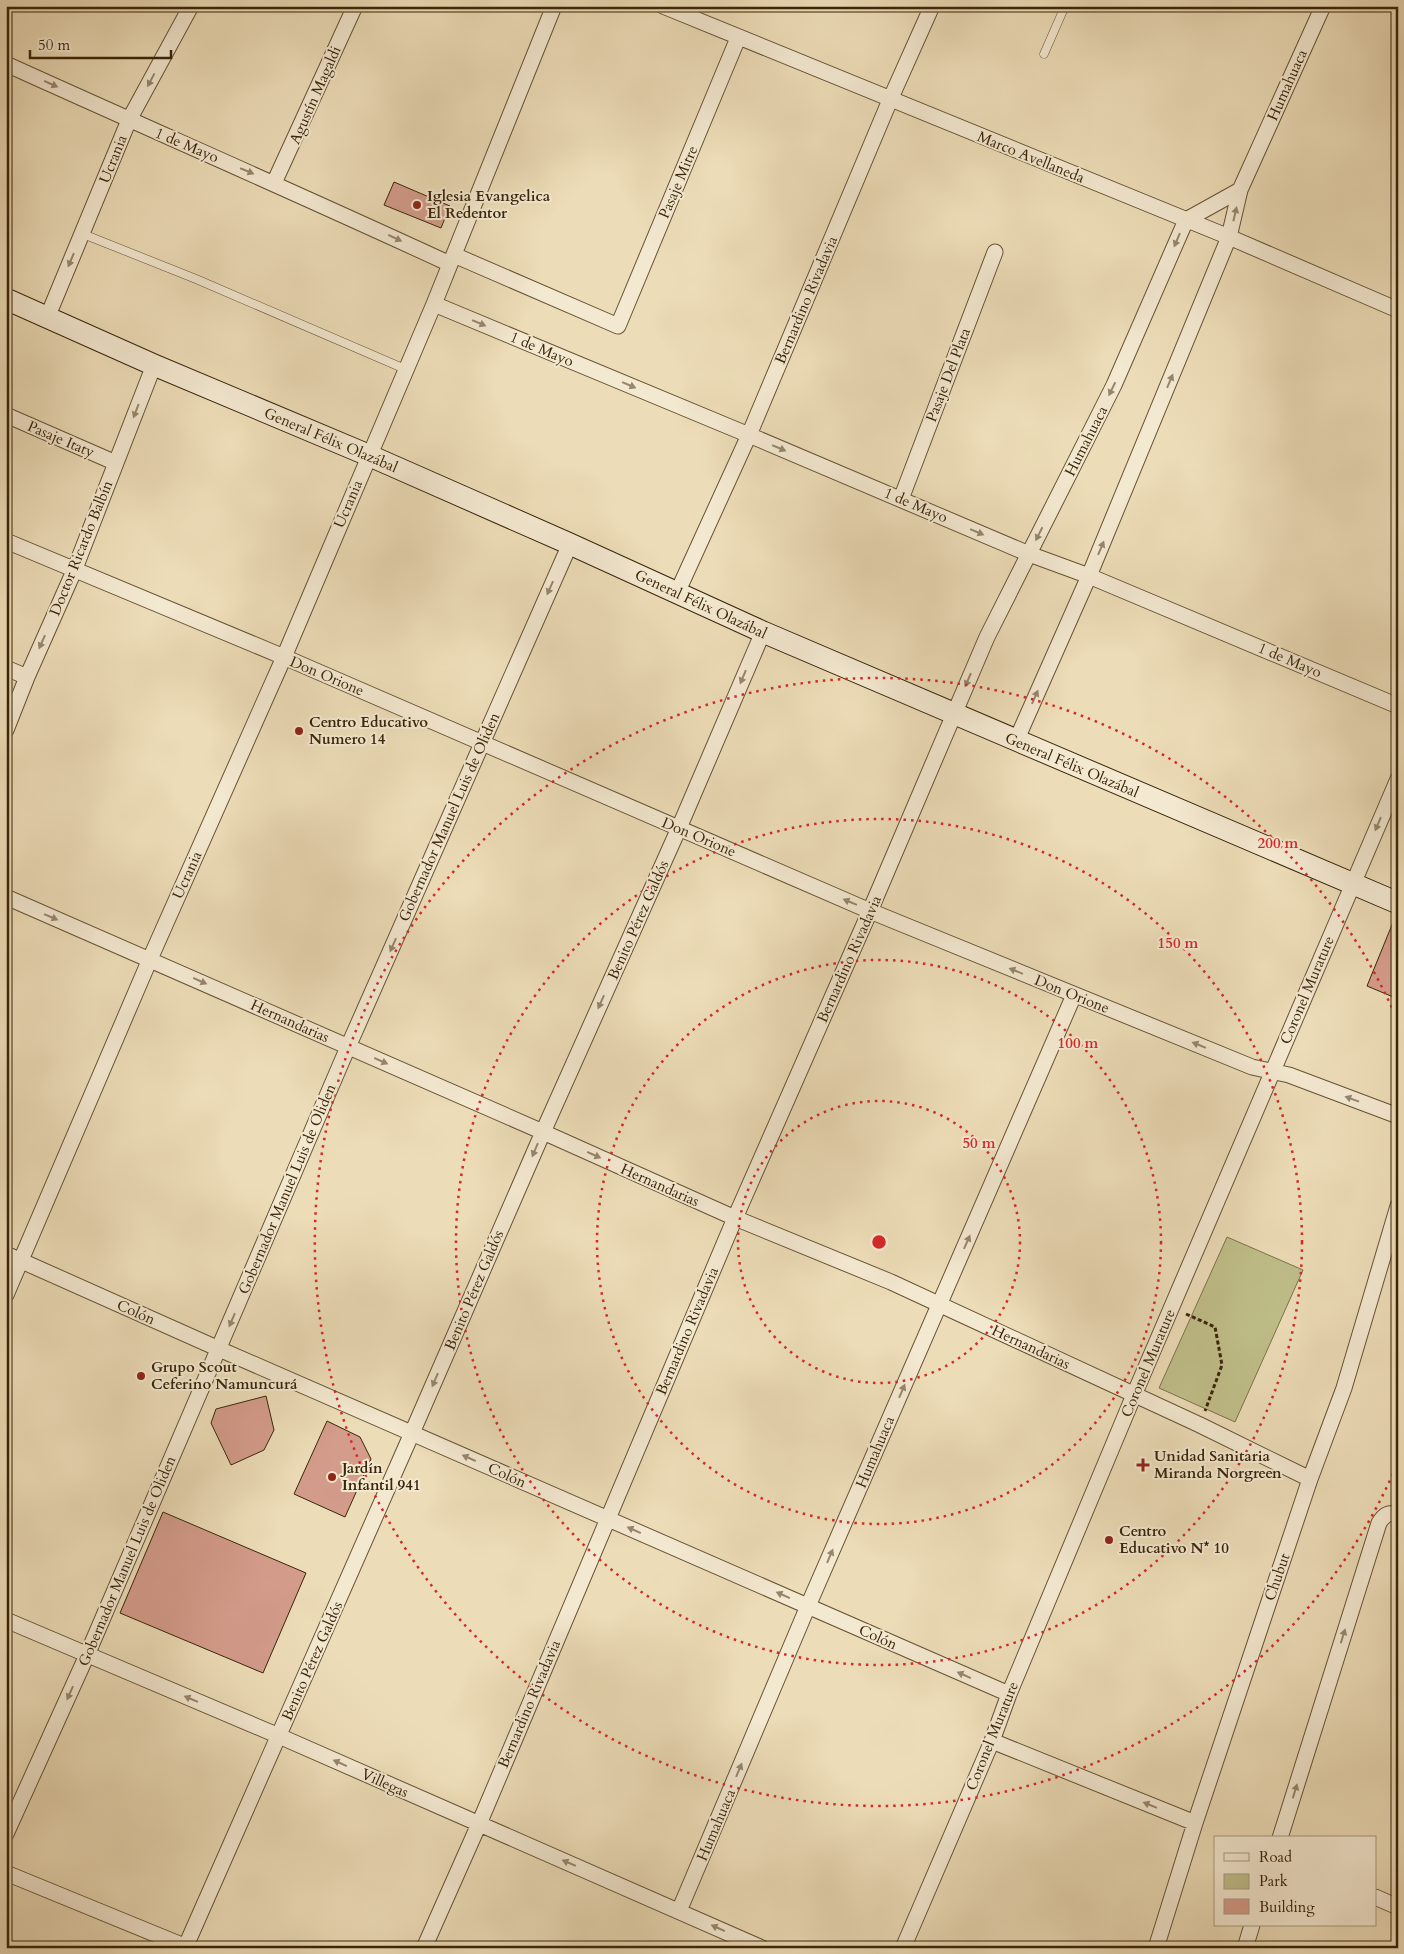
<svg xmlns="http://www.w3.org/2000/svg" width="1404" height="1954" font-family="Cardo,serif">
<style>
.green{fill:#bfbe89;stroke:#7c7249}
.building{fill:#d49c8b;stroke:#392509}
.lines{fill:none;stroke-linecap:round;stroke-linejoin:round}
.lane-casing{stroke:#665334;stroke-width:9}
.street-casing{stroke:#665334;stroke-width:17}
.secondary-casing{stroke:#392509;stroke-width:23}
.path{stroke:#392509;stroke-width:3;stroke-dasharray:4 2.5;stroke-linecap:butt}
.lane{stroke:#f3e8d0;stroke-width:8}
.street{stroke:#f3e8d0;stroke-width:15}
.secondary{stroke:#f3e8d0;stroke-width:21}
.oneway{fill:#96866c}
.ring{fill:none;stroke:#d62828;stroke-width:2.5;stroke-dasharray:2.5 5}
.poi-dot{fill:#8f2418;stroke:#f3e8d0;stroke-width:2}
.labels{text-anchor:middle;dominant-baseline:central;stroke-width:4;stroke-linejoin:round;paint-order:stroke}
.street-label{font-size:15px;fill:#392509;stroke:#f3e8d0}
.poi-label{font-size:15px;font-weight:bold;fill:#392509;stroke:#f3e8d0;text-anchor:start}
.centre{fill:#d62828;stroke:#f3e8d0;stroke-width:2.5}
.ring-label{font-size:15px;text-anchor:middle;font-weight:bold;fill:#d62828;stroke:#f3e8d0;stroke-width:4;stroke-linejoin:round;paint-order:stroke}
</style>
<rect width="100%" height="100%" fill="#ecdcb7"/>
<filter id="stains"><feTurbulence type="fractalNoise" baseFrequency=".004" numOctaves="4"/><feColorMatrix values="0 0 0 0 .2 0 0 0 0 .09 0 0 0 0 .02 0 0 0 .5 -.17"/></filter>
<radialGradient id="worn" r=".72"><stop offset=".6" stop-color="#630" stop-opacity="0"/><stop offset="1" stop-color="#630" stop-opacity=".3"/></radialGradient>
<path class="green" d="M 1227,1237 L 1303,1270 L 1235,1422 L 1159,1388 Z"/>
<path class="building" d="M 394,182 L 450,206 L 441,228 L 384,205 Z
M 1396,915 L 1398,915 L 1398,999 L 1367,986 Z
M 266,1396 L 274,1430 L 264,1450 L 231,1465 L 211,1423 L 216,1409 Z
M 327,1421 L 360,1437 L 371,1459 L 345,1517 L 294,1494 Z
M 163,1512 L 306,1573 L 263,1673 L 120,1613 Z"/>
<g class="lines">
<defs>
<path id="lane" d="M 1044,54 L 1065,6
M 83,234 L 196,279 L 405,369"/>
<path id="street" d="M 663,6 L 1229,237 L 1398,310
M 6,64 C 154,131 303,196 450,264
M 274,183 L 355,6
M 454,255 L 618,326 L 738,38
M 434,304 L 749,435 L 1029,554 L 1089,576 L 1398,706
M 47,318 L 129,120 L 191,6
M 6,415 L 116,463
M 901,499 L 995,252
M 6,541 L 284,657 L 870,911 L 1252,1067 L 1289,1075 L 1398,1116
M 677,593 L 749,435 L 890,100 L 932,6
M 6,668 L 27,677
M 6,730 L 27,677 L 74,571 L 154,365
M 1016,741 L 1089,576 L 1229,237 L 1240,190 L 1323,6
M 6,897 L 543,1132 L 735,1218 L 891,1282 L 1200,1425 L 1310,1479
M 6,1254 L 219,1349 L 1009,1694
M 6,1295 L 150,959 L 284,657 L 434,304 L 554,6
M 6,1620 L 279,1736 L 762,1948
M 992,1741 L 1195,1823
M 6,1834 L 87,1655 L 348,1047 L 570,544
M 1280,1838 L 1379,1523 C 1384,1515 1388,1512 1398,1514
M 6,1873 L 189,1948
M 1375,1897 L 1398,1907
M 679,1911 L 808,1606 L 1074,995
M 185,1948 L 412,1433 L 543,1132 L 679,828 L 763,632
M 424,1948 L 479,1824 L 735,1218 L 870,911 L 987,637 L 1114,385 L 1186,220 L 1240,190
M 903,1948 L 992,1741 L 1009,1694 L 1134,1395 L 1398,779
M 1156,1948 L 1195,1823 L 1310,1479 L 1344,1388 L 1398,1206
M 1245,1948 L 1252,1925"/>
<path id="secondary" d="M 6,299 L 154,365 L 368,455 L 570,544 L 763,632 L 1398,903"/>
</defs>
<use href="#lane" class="lane-casing"/>
<use href="#street" class="street-casing"/>
<use href="#secondary" class="secondary-casing"/>
<path class="path" d="M 1186,1314 L 1215,1327 L 1222,1365 L 1205,1411"/>
<use href="#lane" class="lane"/>
<use href="#street" class="street"/>
<use href="#secondary" class="secondary"/>
</g>
<defs><path id="oneway-solid" d="M-6-.8H1V-3.2L6.5 0L1 3.2V.8H-6Z" transform="scale(1.25)"/></defs>
<g class="oneway">
<use href="#oneway-solid" transform="translate(151 80) rotate(118)"/>
<use href="#oneway-solid" transform="translate(51 84) rotate(24)"/>
<use href="#oneway-solid" transform="translate(247 171) rotate(23)"/>
<use href="#oneway-solid" transform="translate(1235 214) rotate(-77)"/>
<use href="#oneway-solid" transform="translate(395 238) rotate(25)"/>
<use href="#oneway-solid" transform="translate(1177 240) rotate(113)"/>
<use href="#oneway-solid" transform="translate(71 260) rotate(113)"/>
<use href="#oneway-solid" transform="translate(479 323) rotate(23)"/>
<use href="#oneway-solid" transform="translate(1170 381) rotate(-67)"/>
<use href="#oneway-solid" transform="translate(629 385) rotate(23)"/>
<use href="#oneway-solid" transform="translate(1112 389) rotate(116)"/>
<use href="#oneway-solid" transform="translate(136 411) rotate(111)"/>
<use href="#oneway-solid" transform="translate(779 448) rotate(23)"/>
<use href="#oneway-solid" transform="translate(977 532) rotate(23)"/>
<use href="#oneway-solid" transform="translate(1039 534) rotate(117)"/>
<use href="#oneway-solid" transform="translate(1101 548) rotate(-67)"/>
<use href="#oneway-solid" transform="translate(550 588) rotate(114)"/>
<use href="#oneway-solid" transform="translate(42 642) rotate(114)"/>
<use href="#oneway-solid" transform="translate(743 677) rotate(113)"/>
<use href="#oneway-solid" transform="translate(968 680) rotate(113)"/>
<use href="#oneway-solid" transform="translate(1035 697) rotate(-66)"/>
<use href="#oneway-solid" transform="translate(1378 824) rotate(113)"/>
<use href="#oneway-solid" transform="translate(850 902) rotate(-157)"/>
<use href="#oneway-solid" transform="translate(51 917) rotate(23)"/>
<use href="#oneway-solid" transform="translate(393 945) rotate(114)"/>
<use href="#oneway-solid" transform="translate(1016 971) rotate(-158)"/>
<use href="#oneway-solid" transform="translate(200 981) rotate(24)"/>
<use href="#oneway-solid" transform="translate(601 1002) rotate(114)"/>
<use href="#oneway-solid" transform="translate(1199 1045) rotate(-158)"/>
<use href="#oneway-solid" transform="translate(381 1061) rotate(24)"/>
<use href="#oneway-solid" transform="translate(1352 1099) rotate(-160)"/>
<use href="#oneway-solid" transform="translate(535 1150) rotate(113)"/>
<use href="#oneway-solid" transform="translate(594 1155) rotate(24)"/>
<use href="#oneway-solid" transform="translate(967 1242) rotate(-66)"/>
<use href="#oneway-solid" transform="translate(232 1320) rotate(113)"/>
<use href="#oneway-solid" transform="translate(435 1380) rotate(113)"/>
<use href="#oneway-solid" transform="translate(902 1391) rotate(-67)"/>
<use href="#oneway-solid" transform="translate(469 1458) rotate(-156)"/>
<use href="#oneway-solid" transform="translate(634 1530) rotate(-156)"/>
<use href="#oneway-solid" transform="translate(830 1556) rotate(-67)"/>
<use href="#oneway-solid" transform="translate(783 1595) rotate(-156)"/>
<use href="#oneway-solid" transform="translate(1343 1636) rotate(-73)"/>
<use href="#oneway-solid" transform="translate(964 1675) rotate(-156)"/>
<use href="#oneway-solid" transform="translate(70 1693) rotate(114)"/>
<use href="#oneway-solid" transform="translate(191 1699) rotate(-157)"/>
<use href="#oneway-solid" transform="translate(340 1763) rotate(-156)"/>
<use href="#oneway-solid" transform="translate(739 1770) rotate(-67)"/>
<use href="#oneway-solid" transform="translate(1295 1791) rotate(-73)"/>
<use href="#oneway-solid" transform="translate(1150 1805) rotate(-158)"/>
<use href="#oneway-solid" transform="translate(569 1863) rotate(-157)"/>
<use href="#oneway-solid" transform="translate(718 1928) rotate(-156)"/>
</g>
<g class="ring">
<circle cx="879" cy="1242" r="141"/>
<circle cx="879" cy="1242" r="282"/>
<circle cx="879" cy="1242" r="423"/>
<path d="M1396 1467A564 564 0 1 1 1396 1017"/>
</g>
<g class="poi-dot">
<circle cx="417" cy="205" r="5"/>
<circle cx="299" cy="731" r="5"/>
<circle cx="141" cy="1376" r="5"/>
<path d="M1140.5 1457.5h5v5h5v5h-5v5h-5v-5h-5v-5h5z"/>
<circle cx="332" cy="1477" r="5"/>
<circle cx="1109" cy="1540" r="5"/>
</g>
<g class="labels">
<g class="street-label">
<text transform="translate(1287 85) rotate(-66)">Humahuaca</text>
<text transform="translate(315 95) rotate(-66)">Agustín Magaldi</text>
<text transform="translate(187 145) rotate(23)">1 de Mayo</text>
<text transform="translate(1031 157) rotate(22)">Marco Avellaneda</text>
<text transform="translate(113 159) rotate(-68)">Ucrania</text>
<text transform="translate(678 182) rotate(-67)">Pasaje Mitre</text>
<text transform="translate(806 300) rotate(-67)">Bernardino Rivadavia</text>
<text transform="translate(542 349) rotate(23)">1 de Mayo</text>
<text transform="translate(948 375) rotate(-69)">Pasaje Del Plata</text>
<text transform="translate(61 439) rotate(23)">Pasaje Itaty</text>
<text transform="translate(331 440) rotate(23)">General Félix Olazábal</text>
<text transform="translate(1086 441) rotate(-63)">Humahuaca</text>
<text transform="translate(348 504) rotate(-67)">Ucrania</text>
<text transform="translate(916 505) rotate(23)">1 de Mayo</text>
<text transform="translate(81 548) rotate(-68)">Doctor Ricardo Balbín</text>
<text transform="translate(701 604) rotate(25)">General Félix Olazábal</text>
<text transform="translate(1290 660) rotate(23)">1 de Mayo</text>
<text transform="translate(327 676) rotate(23)">Don Orione</text>
<text transform="translate(1072 765) rotate(23)">General Félix Olazábal</text>
<text transform="translate(449 817) rotate(-66)">Gobernador Manuel Luis de Oliden</text>
<text transform="translate(699 837) rotate(23)">Don Orione</text>
<text transform="translate(187 875) rotate(-66)">Ucrania</text>
<text transform="translate(638 920) rotate(-66)">Benito Pérez Galdós</text>
<text transform="translate(849 959) rotate(-66)">Bernardino Rivadavia</text>
<text transform="translate(1307 990) rotate(-67)">Coronel Murature</text>
<text transform="translate(1072 994) rotate(22)">Don Orione</text>
<text transform="translate(290 1021) rotate(24)">Hernandarias</text>
<text transform="translate(660 1185) rotate(24)">Hernandarias</text>
<text transform="translate(287 1189) rotate(-67)">Gobernador Manuel Luis de Oliden</text>
<text transform="translate(474 1290) rotate(-67)">Benito Pérez Galdós</text>
<text transform="translate(136 1312) rotate(24)">Colón</text>
<text transform="translate(687 1331) rotate(-67)">Bernardino Rivadavia</text>
<text transform="translate(1031 1347) rotate(25)">Hernandarias</text>
<text transform="translate(1148 1363) rotate(-67)">Coronel Murature</text>
<text transform="translate(875 1452) rotate(-67)">Humahuaca</text>
<text transform="translate(507 1475) rotate(24)">Colón</text>
<text transform="translate(127 1561) rotate(-67)">Gobernador Manuel Luis de Oliden</text>
<text transform="translate(1277 1577) rotate(-71)">Chubut</text>
<text transform="translate(878 1637) rotate(24)">Colón</text>
<text transform="translate(312 1661) rotate(-66)">Benito Pérez Galdós</text>
<text transform="translate(529 1704) rotate(-67)">Bernardino Rivadavia</text>
<text transform="translate(992 1736) rotate(-68)">Coronel Murature</text>
<text transform="translate(385 1783) rotate(24)">Villegas</text>
<text transform="translate(716 1825) rotate(-67)">Humahuaca</text>
</g>
<g class="poi-label">
<text x="427" y="196">Iglesia Evangelica<tspan x="427" dy="17">El Redentor</tspan></text>
<text x="309" y="722">Centro Educativo<tspan x="309" dy="17">Numero 14</tspan></text>
<text x="151" y="1367">Grupo Scout<tspan x="151" dy="17">Ceferino Namuncurá</tspan></text>
<text x="1154" y="1456">Unidad Sanitaria<tspan x="1154" dy="17">Miranda Norgreen</tspan></text>
<text x="342" y="1468">Jardín<tspan x="342" dy="17">Infantil 941</tspan></text>
<text x="1119" y="1531">Centro<tspan x="1119" dy="17">Educativo N* 10</tspan></text>
</g>
</g>
<circle cx="879" cy="1242" r="8" class="centre"/>
<g class="ring-label">
<text x="1278" y="848">200 m</text>
<text x="1178" y="948">150 m</text>
<text x="1078" y="1048">100 m</text>
<text x="979" y="1148">50 m</text>
</g>
<rect width="1404" height="1954" fill="none" stroke="#ecdcb7" stroke-width="25"/>
<rect x="8" y="8" width="1389" height="1939" fill="none" stroke="#392509" stroke-width="2.5"/>
<rect x="12" y="12" width="1379" height="1929" fill="none" stroke="#392509"/>
<rect x="1214" y="1836" width="162" height="90" fill="#f3e8d0" stroke="#a99a80"/>
<rect x="1224" y="1853" width="25" height="8" fill="#f3e8d0" stroke="#a99a80"/>
<text x="1259" y="1862" font-size="15" fill="#392509">Road</text>
<rect x="1224" y="1874" width="25" height="15" fill="#bfbe89" stroke="#a99a80"/>
<text x="1259" y="1886" font-size="15" fill="#392509">Park</text>
<rect x="1224" y="1899" width="25" height="15" fill="#d49c8b" stroke="#a99a80"/>
<text x="1259" y="1912" font-size="15" fill="#392509">Building</text>
<path d="M30 50v8h141v-8" fill="none" stroke="#392509" stroke-width="2.5"/>
<text x="38" y="50" font-size="15" fill="#392509" stroke="#f3e8d0" stroke-width="4" paint-order="stroke">50 m</text>
<rect width="100%" height="100%" filter="url(#stains)"/>
<rect width="100%" height="100%" fill="url(#worn)"/>
</svg>
